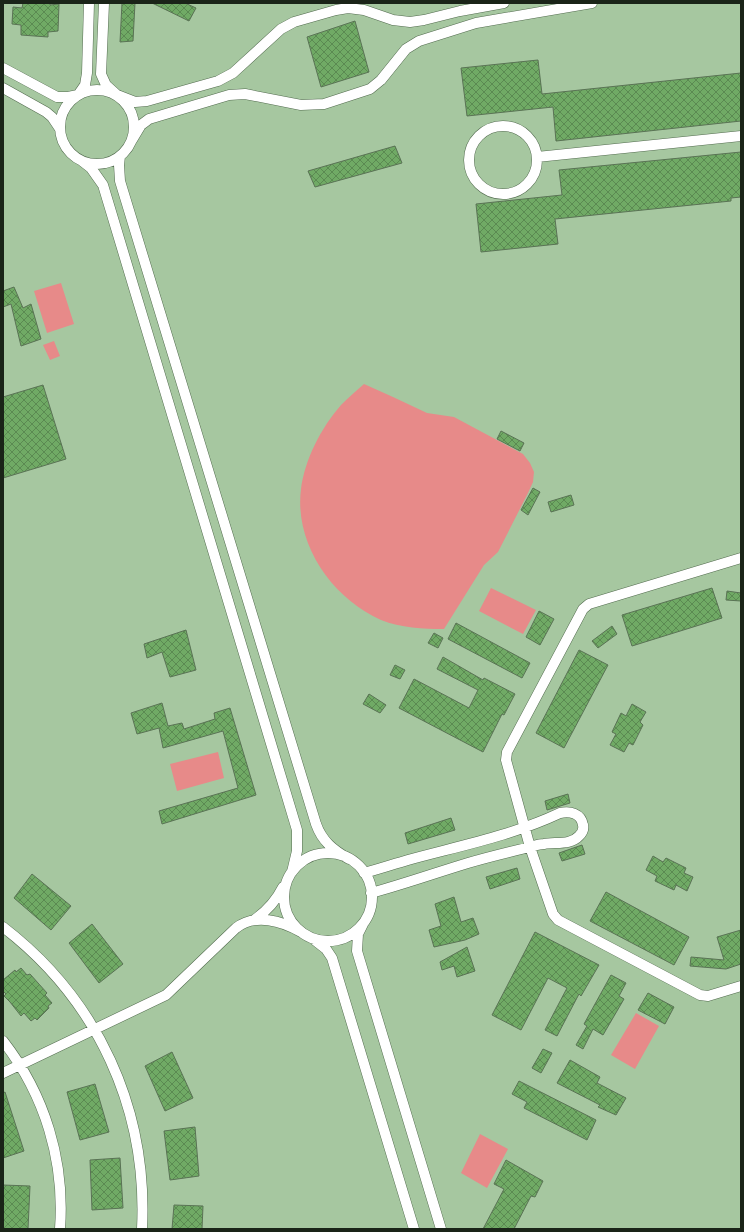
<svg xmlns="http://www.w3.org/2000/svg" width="744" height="1232" font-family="'Crimson Pro',serif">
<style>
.built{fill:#a6c7a0}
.garden{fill:#e78a89}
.building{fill:url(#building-cross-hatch);stroke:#5a7355}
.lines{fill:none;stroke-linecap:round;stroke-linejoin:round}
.minor-casing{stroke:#536c4f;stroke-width:11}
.minor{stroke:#fff;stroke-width:10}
</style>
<defs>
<pattern id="building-cross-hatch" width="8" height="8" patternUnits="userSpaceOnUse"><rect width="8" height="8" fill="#70aa65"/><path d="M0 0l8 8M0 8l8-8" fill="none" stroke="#5b8a52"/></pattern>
</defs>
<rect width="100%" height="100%" fill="#b6d2b1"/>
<path class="built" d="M 3,3 L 741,3 L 741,1229 L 3,1229 Z"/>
<path class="garden" d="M 61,283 L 74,324 L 47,333 L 34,291 Z
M 54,341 L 60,356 L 50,360 L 43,345 Z
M 364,384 L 393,397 L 427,413 L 454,417 L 523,454 L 530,463 L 534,472 L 533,482 L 528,493 L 498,552 L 484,565 L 444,629 C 423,629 401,628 381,620 C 332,598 294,544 301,489 C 305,459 321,428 341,405 C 348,398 356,391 364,384 Z
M 491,588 L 536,610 L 523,634 L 479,611 Z
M 218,752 L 224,778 L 177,791 L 170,764 Z
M 636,1013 L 659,1026 L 635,1069 L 611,1055 Z
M 480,1134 L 508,1149 L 487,1188 L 461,1173 Z"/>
<path class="building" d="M 23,3 L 50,3 L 50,5 L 59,4 L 58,31 L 48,32 L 48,37 L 21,35 L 21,25 L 12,24 L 13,7 L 22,8 Z
M 122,3 L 135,3 L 133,41 L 120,42 Z
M 152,3 L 185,3 L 196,8 L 189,21 Z
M 355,21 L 369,72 L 321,87 L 307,37 Z
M 538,60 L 542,94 L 741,73 L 741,121 L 556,141 L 553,107 L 467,116 L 461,68 Z
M 395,146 L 402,163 L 315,187 L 308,171 Z
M 741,152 L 741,197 L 731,198 L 731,201 L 555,219 L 558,244 L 481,252 L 476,204 L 562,195 L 559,170 Z
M 14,287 L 23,308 L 31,304 L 41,339 L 21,346 L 11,304 L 3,307 L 3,291 Z
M 43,385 L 66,459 L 3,478 L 3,397 Z
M 501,431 L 524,443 L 520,451 L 497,439 Z
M 533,488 L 540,492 L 528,515 L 521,510 Z
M 571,495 L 574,505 L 551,512 L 548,502 Z
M 712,588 L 722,618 L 632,646 L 622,615 Z
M 727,591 L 741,593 L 741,601 L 726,600 Z
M 539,611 L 554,619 L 540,645 L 526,637 Z
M 456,623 L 530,663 L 522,678 L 448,639 Z
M 612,626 L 617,634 L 598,648 L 592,641 Z
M 186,630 L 196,670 L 170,677 L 162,652 L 147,658 L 144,644 Z
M 434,633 L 443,638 L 438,648 L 428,643 Z
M 579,650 L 608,665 L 564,748 L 536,733 Z
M 443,657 L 483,680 L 484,678 L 515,694 L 504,715 L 502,714 L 483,752 L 399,708 L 414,679 L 469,708 L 478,690 L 437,669 Z
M 395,665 L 405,670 L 400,679 L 390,675 Z
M 369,694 L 386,705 L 380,713 L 363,704 Z
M 162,703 L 168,726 L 182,723 L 184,729 L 215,719 L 214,713 L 230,708 L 256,795 L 162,824 L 159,811 L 238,788 L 223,731 L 163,748 L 159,728 L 137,734 L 131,713 Z
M 632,704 L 646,712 L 640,722 L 643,725 L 633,745 L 629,743 L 624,752 L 610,745 L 616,734 L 612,732 L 621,713 L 626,716 Z
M 568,794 L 570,803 L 547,810 L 545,801 Z
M 451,818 L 455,830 L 408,844 L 405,833 Z
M 582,845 L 585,854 L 562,861 L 559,853 Z
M 653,856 L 663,862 L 666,858 L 686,868 L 684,873 L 693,877 L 687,891 L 676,885 L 674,890 L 655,881 L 657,876 L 646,870 Z
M 517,868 L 520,879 L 490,889 L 486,877 Z
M 32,874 L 71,906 L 51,930 L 14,898 Z
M 606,892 L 689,937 L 674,965 L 590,921 Z
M 454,897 L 461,922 L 473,918 L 479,934 L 465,940 L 434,947 L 429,930 L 441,926 L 435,904 Z
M 92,924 L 123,964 L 99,983 L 69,943 Z
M 741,930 L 741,964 L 726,969 L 690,966 L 691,957 L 724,960 L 717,937 Z
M 535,932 L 599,965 L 581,996 L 579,994 L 557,1036 L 545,1030 L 567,988 L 548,978 L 521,1030 L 492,1015 Z
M 467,947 L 475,971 L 457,977 L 454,966 L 442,970 L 440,962 Z
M 21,968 L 27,975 L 30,974 L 47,993 L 45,995 L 52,1003 L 48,1006 L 49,1008 L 37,1020 L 35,1018 L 31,1021 L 24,1013 L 21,1016 L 10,1002 L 4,996 L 6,994 L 3,991 L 3,980 L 15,970 L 16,972 Z
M 611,975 L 626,983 L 619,996 L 624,999 L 603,1035 L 593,1029 L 583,1049 L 576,1045 L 587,1026 L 584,1024 Z
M 648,993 L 674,1007 L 665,1024 L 638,1010 Z
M 543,1049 L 552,1053 L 541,1073 L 532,1068 Z
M 172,1052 L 193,1098 L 165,1111 L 145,1066 Z
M 570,1060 L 600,1077 L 597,1083 L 626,1098 L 616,1115 L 598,1107 L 600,1105 L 557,1083 Z
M 519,1081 L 596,1120 L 587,1140 L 524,1108 L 527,1102 L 512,1094 Z
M 95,1084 L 109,1132 L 80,1140 L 67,1092 Z
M 5,1092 L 24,1151 L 3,1158 L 3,1093 Z
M 195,1127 L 199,1176 L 170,1180 L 164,1131 Z
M 120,1158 L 123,1208 L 92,1210 L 90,1160 Z
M 506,1160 L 543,1181 L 535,1197 L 531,1196 L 514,1229 L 483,1229 L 504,1189 L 494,1184 Z
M 3,1185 L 30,1186 L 28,1229 L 3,1229 Z
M 174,1205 L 203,1206 L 202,1229 L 172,1229 Z"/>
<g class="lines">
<defs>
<path id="minor" d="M 104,3 L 101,74 L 106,85 L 117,95 L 135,102 L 147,101 L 218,81 L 233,73 L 281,29 L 294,22 L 336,10 L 348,8 L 364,10 L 393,20 L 410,22 L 424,20 L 460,11 L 504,3
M 3,68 L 57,97 L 68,97 L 78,95 L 85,85 L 87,73 L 89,3
M 3,88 L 46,112 L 52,117 L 60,129
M60 127a37 37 0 1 1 74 0a37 37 0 1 1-74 0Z
M469 160a34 34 0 1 1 68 0a34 34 0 1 1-68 0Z
M 132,140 L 141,125 L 149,119 L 229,95 L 245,94 L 301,105 L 324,104 L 370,89 L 381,80 L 406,49 L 419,41 L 476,23 L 592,3
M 120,156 L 119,165 L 120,181 L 316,824 C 322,841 333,850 349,859
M 537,157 L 741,136
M 82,161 L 91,168 L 103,185 L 297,830 L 297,851 L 292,872
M 741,558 L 589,604 L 583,609 L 507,752 L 506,760 L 530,847 L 553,914 L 558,920 L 700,995 L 708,996 L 741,986
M284 897a44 44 0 1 1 88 0a44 44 0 1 1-88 0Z
M 364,873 C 379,869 394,864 408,860 C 459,846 511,836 560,813 C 570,811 581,813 583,825 C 584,829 582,833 579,836 C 571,845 556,842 544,844 C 539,844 534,846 530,847 C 509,852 488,857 468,863 C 435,873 404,884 371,893
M 254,920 C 267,911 276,901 283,887
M 363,924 L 358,934 L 357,951 L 441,1229
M 3,927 C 98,1000 148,1109 142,1229
M 312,938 L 326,949 L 332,958 L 414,1229
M 3,1041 C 45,1095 65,1161 60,1229
M 3,1073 L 166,995 L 236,928 C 255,913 282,921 301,932"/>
</defs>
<use href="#minor" class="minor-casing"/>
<use href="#minor" class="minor"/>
</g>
<rect width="744" height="1232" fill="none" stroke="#1a2418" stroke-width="8"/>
</svg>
